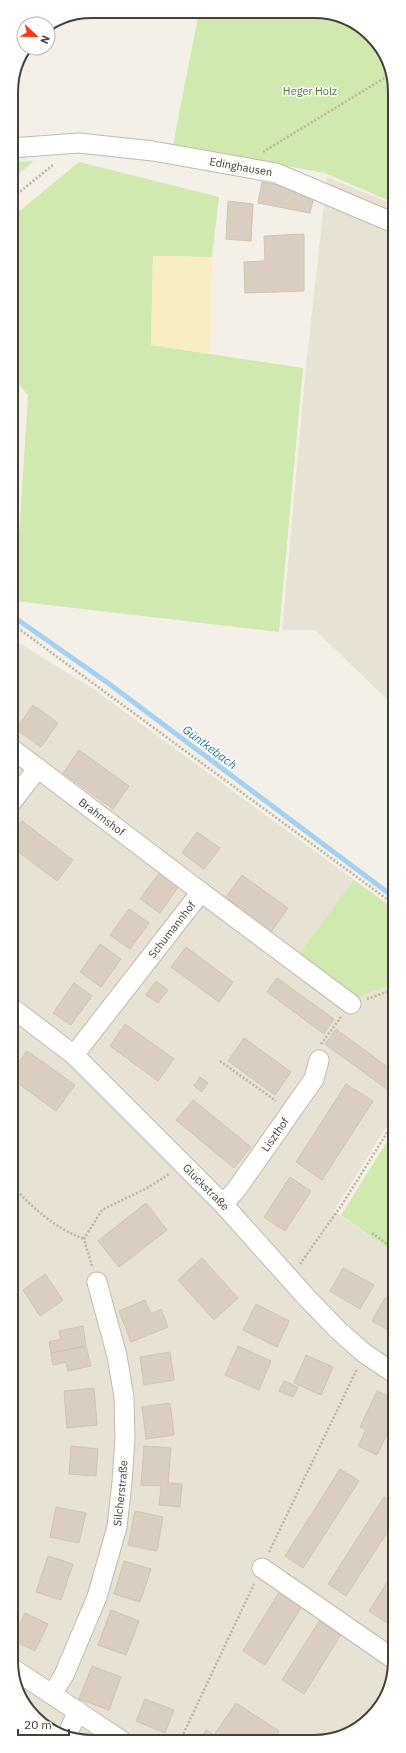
<svg xmlns="http://www.w3.org/2000/svg" width="406" height="1753" font-family="'IBM Plex Sans',sans-serif">
<style>
.residential{fill:#e8e2d5}
.green{fill:#cfe9af}
.sand{fill:#f9edc2}
.lines{fill:none;stroke-linecap:round;stroke-linejoin:round}
.stream{stroke:#a2d1f2;stroke-width:5}
.building{fill:#d9cebf;stroke:#d0c3af}
.minor-casing{stroke:#c2bbac;stroke-width:21}
.path{stroke:#c1b39a;stroke-width:2.5;stroke-dasharray:2 2;stroke-linecap:butt}
.minor{stroke:#fff;stroke-width:19}
.labels{text-anchor:middle;dominant-baseline:central;stroke-width:3;stroke-linejoin:round;paint-order:stroke}
.park-label{font-size:11px;fill:#477a27;stroke:#fff}
.street-label{font-size:11px;fill:#474036;stroke:#fff}
.water-label{font-size:12px;font-style:italic;fill:#2c7bb5;stroke:#fff}
.rim{fill:none;stroke:#474036;stroke-width:2}
</style>
<rect width="100%" height="100%" fill="#f4f0e7"/>
<path class="residential" d="M 327,177 L 394,205 L 394,706 L 315,630 L 282,630 L 306,366 Z
M 11,638 L 95,690 L 395,910 L 395,1113 L 334,1211 L 395,1254 L 395,1666 L 375,1715 L 350,1734 L 325,1741 L 76,1740 L 35,1718 L 12,1672 Z"/>
<path class="green" d="M 199,12 L 330,13 L 371,35 L 394,81 L 394,203 L 325,173 L 173,145 Z
M 34,161 L 11,180 L 11,162 Z
M 79,162 L 219,197 L 212,257 L 153,256 L 151,345 L 303,368 L 279,632 L 15,601 L 28,395 L 11,375 L 11,218 Z
M 354,880 L 395,910 L 395,983 L 354,998 L 298,955 Z
M 395,1129 L 395,1254 L 341,1215 Z"/>
<path class="sand" d="M 153,256 L 212,257 L 210,354 L 151,345 Z"/>
<g class="lines">
<path class="stream" d="M 11,615 L 108,683 L 395,898"/>
</g>
<path class="building" d="M 262,182 L 315,192 L 310,213 L 258,203 Z
M 228,201 L 253,204 L 251,241 L 226,239 Z
M 304,234 L 304,291 L 245,293 L 244,262 L 265,261 L 264,236 Z
M 33,705 L 58,723 L 41,747 L 16,729 Z
M 79,750 L 129,786 L 113,809 L 63,773 Z
M 22,821 L 73,860 L 57,881 L 11,846 L 11,835 Z
M 197,832 L 220,848 L 204,869 L 182,853 Z
M 160,872 L 179,886 L 160,913 L 140,899 Z
M 242,875 L 288,908 L 271,932 L 225,898 Z
M 129,909 L 149,923 L 130,949 L 110,935 Z
M 100,944 L 121,959 L 101,987 L 80,972 Z
M 186,947 L 233,982 L 219,1002 L 171,967 Z
M 277,978 L 334,1019 L 324,1034 L 267,992 Z
M 156,981 L 168,990 L 158,1003 L 146,995 Z
M 74,983 L 92,996 L 71,1025 L 53,1013 Z
M 125,1024 L 174,1059 L 158,1081 L 110,1046 Z
M 336,1029 L 393,1071 L 395,1068 L 395,1095 L 325,1044 Z
M 244,1038 L 291,1072 L 275,1095 L 228,1061 Z
M 27,1051 L 75,1085 L 56,1111 L 12,1079 L 12,1072 Z
M 200,1077 L 208,1083 L 202,1092 L 194,1086 Z
M 346,1084 L 373,1101 L 322,1180 L 296,1162 Z
M 193,1100 L 251,1147 L 234,1168 L 176,1120 Z
M 290,1177 L 311,1191 L 285,1231 L 264,1217 Z
M 146,1203 L 167,1230 L 119,1267 L 98,1241 Z
M 202,1258 L 238,1298 L 214,1320 L 178,1280 Z
M 343,1268 L 374,1285 L 360,1309 L 330,1291 Z
M 45,1274 L 63,1300 L 40,1316 L 23,1290 Z
M 385,1298 L 395,1303 L 395,1334 L 372,1321 Z
M 145,1300 L 151,1314 L 161,1309 L 168,1327 L 131,1342 L 119,1311 Z
M 256,1304 L 289,1321 L 277,1347 L 243,1330 Z
M 83,1326 L 86,1346 L 51,1353 L 49,1342 L 61,1339 L 59,1331 Z
M 86,1346 L 91,1366 L 68,1371 L 66,1362 L 53,1365 L 51,1353 Z
M 238,1346 L 271,1361 L 259,1390 L 225,1375 Z
M 170,1352 L 174,1380 L 144,1385 L 140,1357 Z
M 306,1355 L 333,1367 L 321,1395 L 294,1383 Z
M 284,1381 L 298,1387 L 293,1397 L 279,1391 Z
M 94,1388 L 97,1425 L 67,1428 L 64,1391 Z
M 377,1391 L 395,1399 L 395,1417 L 377,1455 L 358,1446 L 366,1430 L 360,1427 Z
M 170,1403 L 174,1435 L 146,1439 L 142,1407 Z
M 71,1446 L 98,1449 L 96,1476 L 69,1474 Z
M 144,1446 L 171,1448 L 168,1483 L 182,1484 L 180,1507 L 159,1505 L 161,1486 L 141,1485 Z
M 340,1469 L 359,1481 L 303,1568 L 285,1556 Z
M 384,1497 L 395,1504 L 395,1520 L 346,1596 L 328,1584 Z
M 56,1507 L 86,1513 L 79,1543 L 50,1537 Z
M 135,1511 L 163,1517 L 157,1551 L 128,1545 Z
M 48,1556 L 73,1564 L 61,1600 L 36,1592 Z
M 124,1561 L 151,1569 L 140,1602 L 114,1594 Z
M 395,1570 L 395,1618 L 390,1625 L 369,1611 Z
M 280,1591 L 303,1605 L 265,1665 L 243,1651 Z
M 111,1610 L 139,1621 L 126,1655 L 98,1645 Z
M 25,1613 L 48,1624 L 35,1651 L 12,1640 Z
M 320,1620 L 342,1633 L 304,1694 L 282,1680 Z
M 92,1666 L 121,1677 L 109,1710 L 79,1699 Z
M 145,1699 L 174,1710 L 165,1733 L 136,1721 Z
M 236,1703 L 279,1731 L 272,1741 L 199,1741 L 206,1730 L 214,1735 Z"/>
<g class="lines">
<defs>
<g id="minor">
<path id="s1" d="M 11,148 L 79,143 L 153,151 L 276,173 L 394,223"/>
<path id="s2" d="M 11,748 L 201,892"/>
<path d="M 11,803 L 38,768"/>
<path id="s3" d="M 11,1007 L 74,1055 L 223,1204 L 307,1298 L 338,1330 L 364,1353 L 395,1374"/>
<path id="s4" d="M 74,1055 L 201,892 L 351,1004"/>
<path id="s5" d="M 223,1204 L 236,1190 L 314,1079 L 319,1060"/>
<path d="M 262,1568 L 395,1660"/>
<path d="M 12,1668 L 122,1741"/>
<path id="s6" d="M 52,1694 L 64,1675 L 97,1597 L 117,1527 L 122,1482 L 125,1439 L 124,1397 L 117,1356 L 97,1282"/>
<path d="M 67,1735 L 78,1711"/>
</g>
</defs>
<use href="#minor" class="minor-casing"/>
<path class="path" d="M 263,152 L 391,74
M 11,199 L 54,164
M 11,623 L 395,905
M 367,999 L 395,989
M 321,1044 L 341,1017
M 220,1061 L 276,1101
M 12,1185 C 32,1208 55,1228 84,1239
M 372,1233 L 395,1250
M 300,1264 L 343,1203 L 395,1120
M 92,1266 L 84,1239 L 102,1210 L 149,1187 L 169,1174
M 269,1552 L 357,1369
M 180,1741 L 254,1584"/>
<use href="#minor" class="minor"/>
</g>
<g class="labels">
<g class="park-label">
<text x="310" y="91">Heger Holz</text>
</g>
<g class="street-label">
<text stroke="none"><textPath href="#s1" startOffset="232">Edinghausen</textPath></text>
<text stroke="none"><textPath href="#s2" startOffset="114">Brahmshof</textPath></text>
<text stroke="none"><textPath href="#s4" startOffset="159">Schumannhof</textPath></text>
<text stroke="none"><textPath href="#s5" startOffset="87">Liszthof</textPath></text>
<text stroke="none"><textPath href="#s3" startOffset="266">Gluckstraße</textPath></text>
<text stroke="none"><textPath href="#s6" startOffset="214">Silcherstraße</textPath></text>
</g>
<g class="water-label">
<text transform="translate(210 747) rotate(37)">Güntkebach</text>
</g>
</g>
<path d="M0 0H406V1753H0ZM92 18H314A74 74 0 0 1 388 92V1661A74 74 0 0 1 314 1735H92A74 74 0 0 1 18 1661V92A74 74 0 0 1 92 18Z" fill="#fff" fill-rule="evenodd"/>
<path class="rim" d="M92 18H314A74 74 0 0 1 388 92V1661A74 74 0 0 1 314 1735H92A74 74 0 0 1 18 1661V92A74 74 0 0 1 92 18Z"/>
<g transform="translate(36 36) rotate(112)"><circle r="19" fill="#ffffff" stroke="#b5b3af"/>
<path d="M0-3L7 15L0 10L-7 15Z" fill="#fe3713"/>
<text y="-6" font-size="11" font-weight="bold" text-anchor="middle" fill="#474036">N</text>
</g>
<path d="M18 1729v6h51v-6" fill="none" stroke="#474036" stroke-width="2"/>
<text x="24" y="1729" font-size="12" fill="#474036" stroke="#ffffff" stroke-width="3" paint-order="stroke">20 m</text>
</svg>
